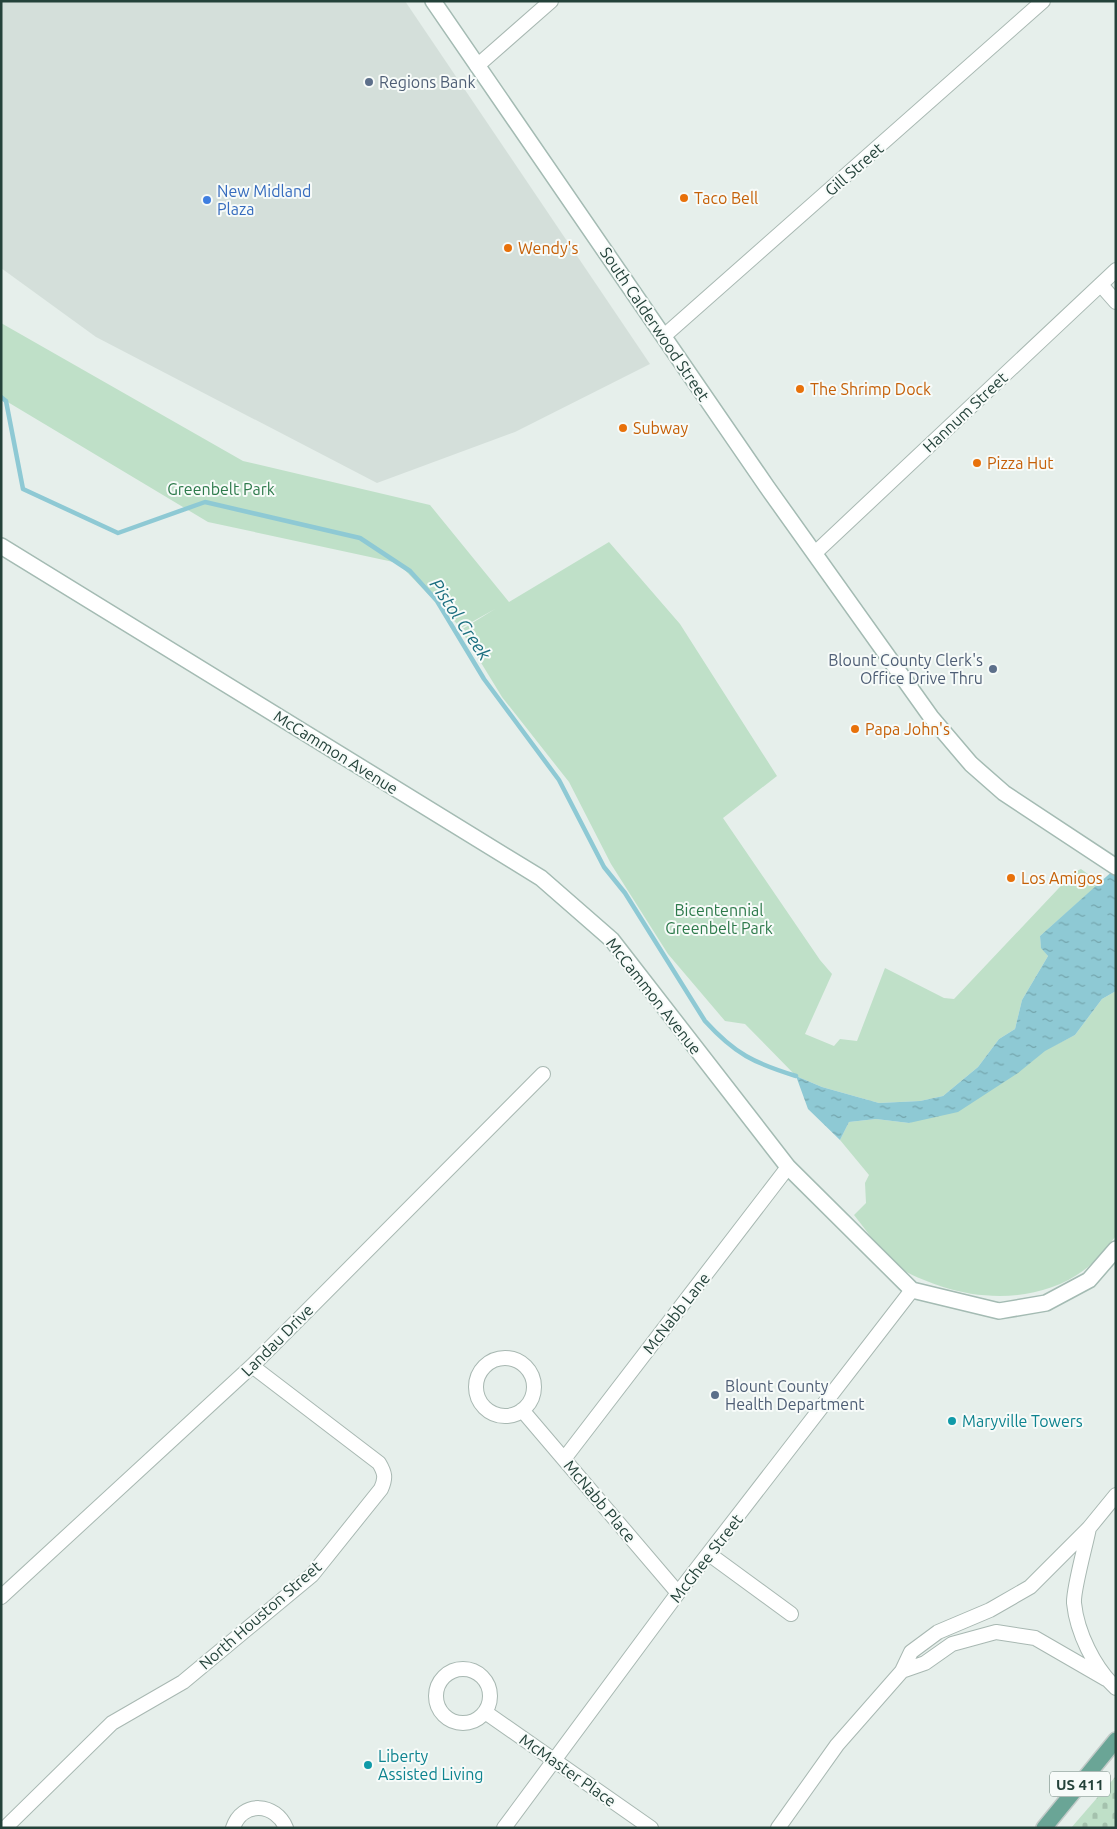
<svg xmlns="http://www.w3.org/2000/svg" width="1117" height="1829" font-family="Ubuntu,sans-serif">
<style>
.built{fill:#d4dfda}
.green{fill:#bfe0c8}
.cemetery{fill:url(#cemetery-stones)}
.water{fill:url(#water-ripples)}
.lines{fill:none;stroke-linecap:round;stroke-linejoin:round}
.stream{stroke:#8ec9d4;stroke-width:4.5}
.street-casing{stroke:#a8b8b2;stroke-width:16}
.secondary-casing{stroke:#a4bbb3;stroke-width:18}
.primary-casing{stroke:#c2cac8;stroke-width:18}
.street{stroke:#fff;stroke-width:14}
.secondary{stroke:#fff;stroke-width:15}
.primary{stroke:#6aa596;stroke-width:15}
.service-dot{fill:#5c6f8a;stroke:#f7fbf9;stroke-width:2}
.food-dot{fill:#e8710a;stroke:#f7fbf9;stroke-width:2}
.shop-dot{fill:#3f7fe0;stroke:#f7fbf9;stroke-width:2}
.culture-dot{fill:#0f9aa8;stroke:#f7fbf9;stroke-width:2}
.labels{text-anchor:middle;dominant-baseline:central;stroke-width:4;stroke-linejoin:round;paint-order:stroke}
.shield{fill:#f7fbf9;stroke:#637a73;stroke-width:1}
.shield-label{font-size:15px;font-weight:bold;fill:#24423a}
.service-label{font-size:16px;fill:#4e5e75;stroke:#f7fbf9;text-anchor:start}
.street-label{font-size:16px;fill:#24423a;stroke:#f7fbf9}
.shop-label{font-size:16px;fill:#366cbe;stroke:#f7fbf9;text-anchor:start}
.food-label{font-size:16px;fill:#c56008;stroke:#f7fbf9;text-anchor:start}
.park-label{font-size:16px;fill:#2d7a4b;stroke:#f7fbf9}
.culture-label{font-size:16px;fill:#0d838f;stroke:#f7fbf9;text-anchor:start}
.water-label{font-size:18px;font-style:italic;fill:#1c6f80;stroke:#f7fbf9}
</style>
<defs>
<pattern id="cemetery-stones" width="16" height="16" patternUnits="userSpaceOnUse" patternTransform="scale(1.25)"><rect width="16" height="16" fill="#bfe0c8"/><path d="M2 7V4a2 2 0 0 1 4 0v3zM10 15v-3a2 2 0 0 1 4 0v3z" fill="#a4c1ad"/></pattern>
<pattern id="water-ripples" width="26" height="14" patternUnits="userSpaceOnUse" patternTransform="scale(1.25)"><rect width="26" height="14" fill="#8ec9d4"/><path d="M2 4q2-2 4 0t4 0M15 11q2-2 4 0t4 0" fill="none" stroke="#74a5ad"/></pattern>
</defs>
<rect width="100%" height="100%" fill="#e6efeb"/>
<path class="built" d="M 1,1 L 405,1 L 650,364 L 515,432 L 377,483 L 96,337 L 1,268 Z"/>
<path class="green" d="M 1,323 L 243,461 L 430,505 L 509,602 L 609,542 L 680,624 L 777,776 L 723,818 L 820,960 L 832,974 L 805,1034 L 834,1046 L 840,1039 L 857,1041 L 885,968 L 944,998 L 954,999 L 1074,872 L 1081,869 L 1100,883 L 1040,936 L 1041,947 L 1048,956 L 1022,1000 L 1015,1029 L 999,1039 L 978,1067 L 943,1096 L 920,1101 L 879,1103 L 822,1087 L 796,1076 L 745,1024 L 725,1021 L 668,954 L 611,864 L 569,782 L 502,697 L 461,630 L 495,609 L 461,628 L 398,563 L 208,522 L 1,398 Z
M 1116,991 L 1116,1236 C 1107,1246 1098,1259 1088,1267 C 1047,1300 990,1302 943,1287 C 927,1281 909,1276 895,1264 C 880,1251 867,1231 854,1215 L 866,1203 L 865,1183 L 869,1175 L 840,1140 L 849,1122 L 876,1119 L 909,1123 L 997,1086 L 1045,1050 L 1075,1035 L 1102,999 Z"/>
<path class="cemetery" d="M 1116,1776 L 1116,1828 L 1071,1828 Z"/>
<path class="water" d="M 1116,868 L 1116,991 L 1102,999 L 1075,1035 L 1045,1051 L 1018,1073 L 958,1112 L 909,1123 L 876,1119 L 849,1122 L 840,1140 L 808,1109 L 796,1076 L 822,1087 L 879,1103 L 920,1101 L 943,1096 L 978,1067 L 999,1039 L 1015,1029 L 1022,1000 L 1048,956 L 1041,948 L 1040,936 Z"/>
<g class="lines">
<path class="stream" d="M 1,397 L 6,401 L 23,489 L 118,533 L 205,502 L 360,538 L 410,571 L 437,601 L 484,679 L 559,780 L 604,867 L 625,893 L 705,1021 C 735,1054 754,1063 796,1076"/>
<defs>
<path id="street" d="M 477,66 L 551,1
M 1101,285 L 1116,302
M 664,336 L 1043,1
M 815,553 L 1116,270
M476 1387a29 29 0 1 1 58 0a29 29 0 1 1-58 0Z
M 522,1410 L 678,1593
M 564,1459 L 788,1167
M 1089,1528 C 1086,1544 1073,1590 1074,1603 C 1077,1632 1094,1668 1116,1688
M 709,1554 L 791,1614
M 1,1597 L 252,1366 L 543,1074
M436 1696a27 27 0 1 1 54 0a27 27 0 1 1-54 0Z
M 902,1671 L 925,1663 L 952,1644 L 996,1632 L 1035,1638 L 1106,1679
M 485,1712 L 651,1828
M 5,1828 L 112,1723 L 183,1682 L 312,1575 L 381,1489 C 386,1478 385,1473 379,1463 L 252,1366
M 233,1828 C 242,1800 276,1803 286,1828
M 504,1828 L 678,1593 L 912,1290
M 778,1828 L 837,1745 L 902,1671 L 911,1652 L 938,1632 L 990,1610 L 1030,1587 L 1089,1528 L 1116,1495"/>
<path id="secondary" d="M 433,1 L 767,487 L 931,717 L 971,764 L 1004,793 L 1116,867
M 1,546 L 541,878 L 612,940 L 788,1167 L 912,1290 L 999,1311 L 1046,1303 L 1089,1280 L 1116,1249"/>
<path id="primary" d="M 1044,1828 L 1116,1740"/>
</defs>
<use href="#street" class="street-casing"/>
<use href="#secondary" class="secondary-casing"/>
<use href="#primary" class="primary-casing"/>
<use href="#street" class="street"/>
<use href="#secondary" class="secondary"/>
<use href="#primary" class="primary"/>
</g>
<g class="service-dot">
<circle cx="369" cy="82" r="5"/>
<circle cx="993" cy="669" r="5"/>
<circle cx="715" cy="1395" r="5"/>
</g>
<g class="food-dot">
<circle cx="684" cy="198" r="5"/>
<circle cx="508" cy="248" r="5"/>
<circle cx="800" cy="389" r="5"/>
<circle cx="623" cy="428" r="5"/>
<circle cx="977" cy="463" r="5"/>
<circle cx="855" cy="729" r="5"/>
<circle cx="1011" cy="878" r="5"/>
</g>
<circle class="shop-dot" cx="207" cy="200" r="5"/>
<g class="culture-dot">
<circle cx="952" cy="1421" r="5"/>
<circle cx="368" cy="1765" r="5"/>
</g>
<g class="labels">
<rect class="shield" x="1050" y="1771.5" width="60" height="25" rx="4"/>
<g class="shield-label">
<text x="1080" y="1784">US 411</text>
</g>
<g class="service-label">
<text x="379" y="82">Regions Bank</text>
<text x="983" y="660" text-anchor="end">Blount County Clerk's<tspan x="983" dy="18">Office Drive Thru</tspan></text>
<text x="725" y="1386">Blount County<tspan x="725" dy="18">Health Department</tspan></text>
</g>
<g class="street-label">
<text transform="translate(854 169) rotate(-41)">Gill Street</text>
<text transform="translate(655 324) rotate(56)">South Calderwood Street</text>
<text transform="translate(965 412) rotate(-43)">Hannum Street</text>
<text transform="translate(336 752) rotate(32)">McCammon Avenue</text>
<text transform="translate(654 996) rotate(52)">McCammon Avenue</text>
<text transform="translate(676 1313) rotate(-52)">McNabb Lane</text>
<text transform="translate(277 1340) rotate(-45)">Landau Drive</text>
<text transform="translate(600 1501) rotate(50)">McNabb Place</text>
<text transform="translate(706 1558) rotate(-52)">McGhee Street</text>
<text transform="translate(260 1615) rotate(-41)">North Houston Street</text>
<text transform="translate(568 1770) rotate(35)">McMaster Place</text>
</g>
<g class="shop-label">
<text x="217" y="191">New Midland<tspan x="217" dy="18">Plaza</tspan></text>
</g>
<g class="food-label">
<text x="694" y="198">Taco Bell</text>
<text x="518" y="248">Wendy's</text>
<text x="810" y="389">The Shrimp Dock</text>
<text x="633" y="428">Subway</text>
<text x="987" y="463">Pizza Hut</text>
<text x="865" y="729">Papa John's</text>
<text x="1021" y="878">Los Amigos</text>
</g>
<g class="park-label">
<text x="221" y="489">Greenbelt Park</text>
<text x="719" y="910">Bicentennial<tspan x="719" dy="18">Greenbelt Park</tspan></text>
</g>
<g class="culture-label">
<text x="962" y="1421">Maryville Towers</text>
<text x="378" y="1756">Liberty<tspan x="378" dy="18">Assisted Living</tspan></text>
</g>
<g class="water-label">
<text transform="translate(461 619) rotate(56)">Pistol Creek</text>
</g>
</g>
<rect width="1117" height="1829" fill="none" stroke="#24423a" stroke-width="5"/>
</svg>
